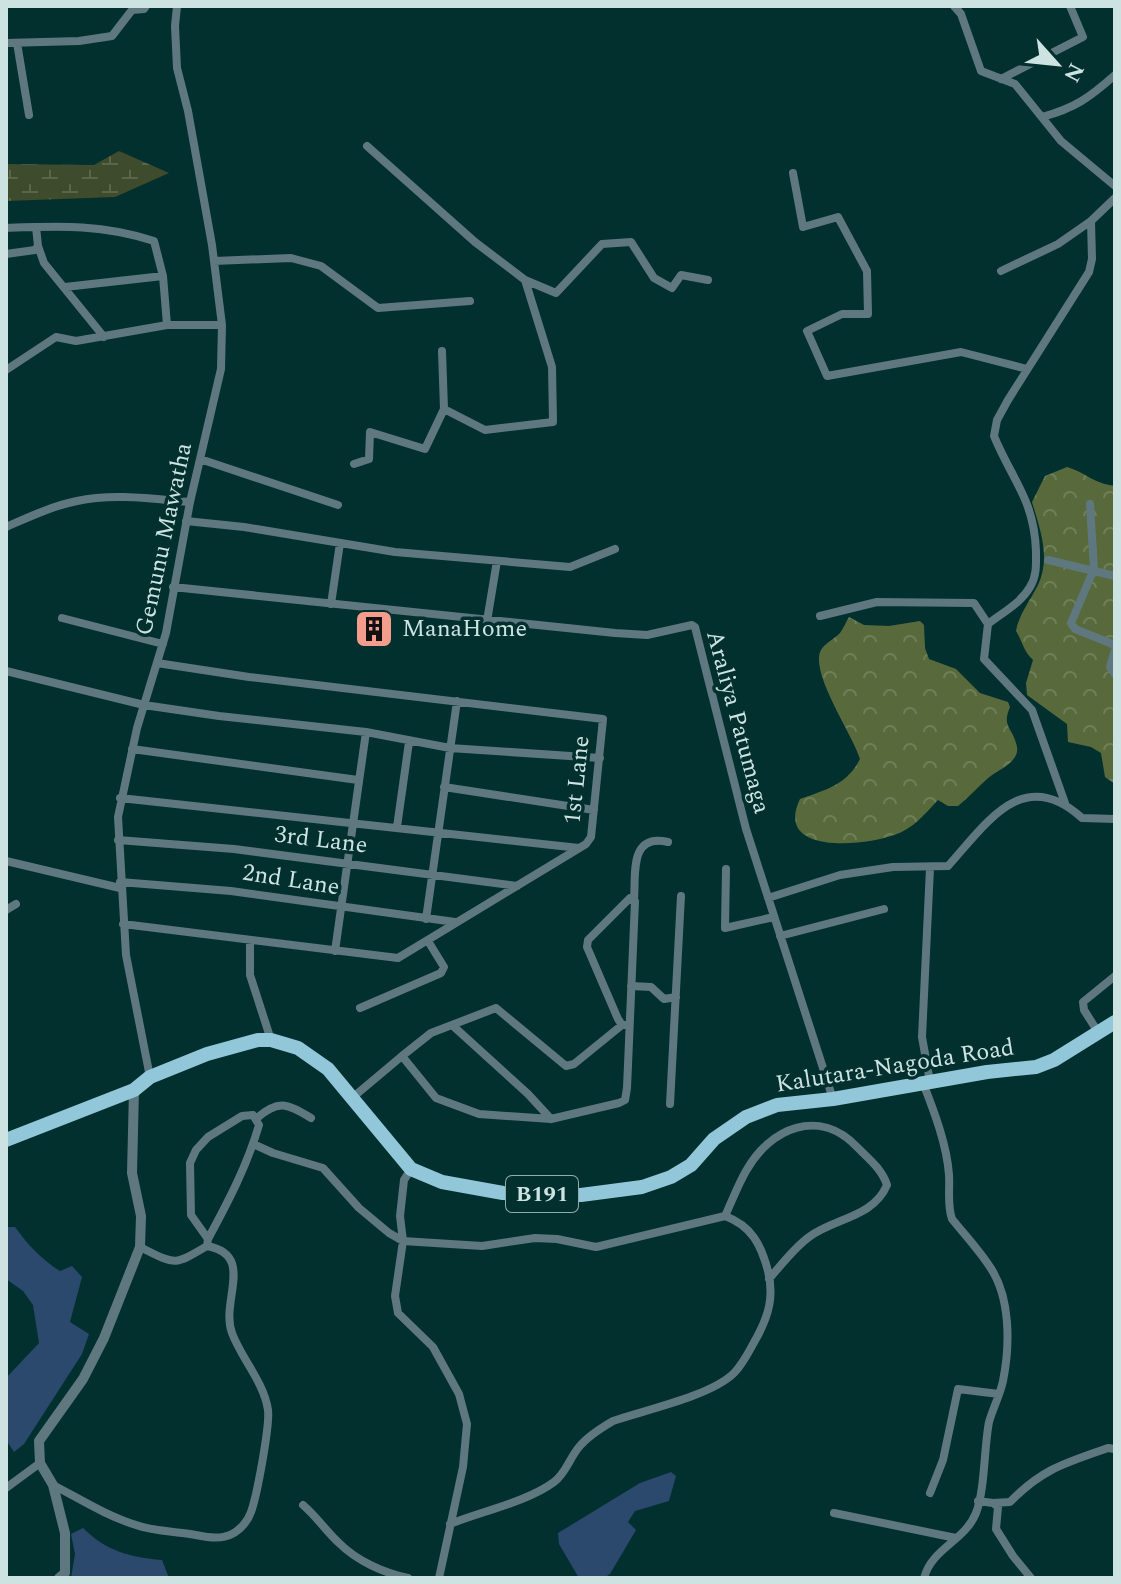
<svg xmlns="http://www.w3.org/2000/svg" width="1121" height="1584" font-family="Spectral,serif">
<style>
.forest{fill:url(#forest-crowns)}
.wetland{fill:url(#wetland-marsh)}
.water{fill:#2a496d}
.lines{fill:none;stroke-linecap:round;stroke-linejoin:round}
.minor{stroke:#5f7880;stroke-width:8}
.tertiary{stroke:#5f7880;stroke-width:10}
.primary{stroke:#92c7da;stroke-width:14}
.labels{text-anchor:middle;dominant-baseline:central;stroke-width:7;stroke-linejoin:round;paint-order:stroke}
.shield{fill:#02302e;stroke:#90adab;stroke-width:2}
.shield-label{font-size:22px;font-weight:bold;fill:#cde3e1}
.street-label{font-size:24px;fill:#cde3e1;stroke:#02302e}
.poi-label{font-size:24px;fill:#cde3e1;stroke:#02302e;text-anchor:start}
</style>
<defs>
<pattern id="forest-crowns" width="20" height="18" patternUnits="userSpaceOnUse" patternTransform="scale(2)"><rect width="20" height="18" fill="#586a3c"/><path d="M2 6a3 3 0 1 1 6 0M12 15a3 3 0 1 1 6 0" fill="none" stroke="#6f7f58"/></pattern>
<pattern id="wetland-marsh" width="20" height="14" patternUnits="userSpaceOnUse" patternTransform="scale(2)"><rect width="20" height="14" fill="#3f4b2d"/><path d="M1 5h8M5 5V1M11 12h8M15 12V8" fill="none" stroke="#5a654b"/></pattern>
</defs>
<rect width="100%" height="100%" fill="#02302e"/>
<path class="forest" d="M 1067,467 C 1087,473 1092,483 1115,486 L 1115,784 L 1105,777 L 1101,753 L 1091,747 L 1068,742 L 1067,724 L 1027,695 L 1026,683 L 1033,660 C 1023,651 1023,642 1016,631 C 1019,614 1030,601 1038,585 C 1051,558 1040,529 1032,502 L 1045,476 Z
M 849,617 L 864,625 L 889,626 L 920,621 L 924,625 L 925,648 L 929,659 L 956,669 L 980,693 L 1008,702 L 1010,707 C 1002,726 1011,726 1016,743 C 1023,762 998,769 987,779 C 977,788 969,797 958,806 L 948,806 L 938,800 C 924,815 913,829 894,835 C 865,846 773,855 800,799 C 825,790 847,785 860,759 C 853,735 809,672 821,650 C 825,643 834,639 840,633 C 843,629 846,622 849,617 Z"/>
<path class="wetland" d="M 119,151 L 169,173 L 115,197 L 6,201 L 6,164 L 94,165 Z"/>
<path class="water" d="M 6,1227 L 15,1227 C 28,1245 41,1259 60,1271 L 72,1266 L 82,1277 L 70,1322 L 89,1334 L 82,1354 L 24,1444 L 14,1452 L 6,1440 L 6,1378 L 39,1343 L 33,1305 L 23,1291 L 6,1279 Z
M 671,1472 L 676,1476 L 669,1501 L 635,1511 L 628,1522 L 636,1530 L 610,1574 L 604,1578 L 579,1578 L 559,1544 L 558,1533 L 640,1483 Z
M 83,1528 C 106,1551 129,1557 162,1560 L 169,1578 L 71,1578 L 75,1554 L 71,1534 Z"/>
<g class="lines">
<path class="minor" d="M 954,6 L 961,14 L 981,71 L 1015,84 L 1061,141 L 1115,186
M 6,43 L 79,41 L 112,36 L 132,10 L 144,9 L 146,6
M 17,43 L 29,115
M 1001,79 L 1083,37 L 1070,6
M 1042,117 C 1075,108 1089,98 1115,75
M 367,146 L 475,242 L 525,280 L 552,367 L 553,422 L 485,430 L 444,409 L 442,351
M 793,173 L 803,227 L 838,217 L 867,271 L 868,314 L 842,314 L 807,331 L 827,376 L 961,352 L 1027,369
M 6,228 C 60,226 102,224 154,241 L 163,276 L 167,325 L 222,325
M 38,246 L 44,263 L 104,337
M 6,254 L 35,250 L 38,246 L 36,227
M 214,261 L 291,258 L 321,266 L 378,308 L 470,301
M 1001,271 L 1058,244 L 1091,221 L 1115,198
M 525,280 L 556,293 L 602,244 L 631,242 L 654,278 L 672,288 L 681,275 L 708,280
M 65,287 L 163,276
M 6,370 L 56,337 L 76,341 L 167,325
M 200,459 L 338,505
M 354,464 L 369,459 L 370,432 L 425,449 L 444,409
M 1090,504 L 1094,569 L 1071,623 L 1075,629 L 1115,645
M 186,521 L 244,527 L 395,552 L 570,567 L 615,549
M 6,527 C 29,517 52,506 77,501 C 113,493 154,499 190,502
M 1048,560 L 1115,576
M 173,587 L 615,633 L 647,635 L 692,625 L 695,627 L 746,829 L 833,1099
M 331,604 L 340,543
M 820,616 L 877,602 L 974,603 L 988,624
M 62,618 L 163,644
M 487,621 L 497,561
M 1115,650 L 1110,667 L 1115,674
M 6,671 L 144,705 L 219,716 L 366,732 L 450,748 L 600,758
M 132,749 L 358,780
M 444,787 L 594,810
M 120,798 L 579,848
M 1065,803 L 1032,710 L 984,659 L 988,624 C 1002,613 1021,603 1030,587 C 1037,576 1036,564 1036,551 C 1034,499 1012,480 994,436 L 997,420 L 1008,400 L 1089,272 L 1092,259 L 1091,221
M 397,827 L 409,742
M 118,840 L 234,849 L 517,886
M 6,861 L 120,888
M 930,868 L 922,1037 L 930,1082
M 726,869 L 725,928 L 774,917
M 120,882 L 231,891 L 455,922
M 768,898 L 840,875 L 893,867 L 948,866 C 986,824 1023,764 1082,818 L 1115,819
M 634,899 C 636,874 629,833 668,842
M 6,910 L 16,904
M 426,919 L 457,701
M 123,924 L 398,958 L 586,844 L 591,837 L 603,719 L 249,677 L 157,663
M 780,936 L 884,909
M 250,941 L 250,975 L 271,1040
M 335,951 L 366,732
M 631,986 L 651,987 L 664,999 L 676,997
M 360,1008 L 441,973 L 444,967 L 428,941
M 452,1025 L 528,1094 L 551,1119
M 1098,1032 L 1084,1010 L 1083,1002 L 1115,976
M 402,1056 L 431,1033 L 496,1008 L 566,1066 L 574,1064 L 622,1025
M 150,1077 L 126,955 L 118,817 L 137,728 L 166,633 L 190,502 L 221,369 L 222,325 L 212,245 L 188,111 L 177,68 L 175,26 L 177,6
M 923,1083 C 934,1111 947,1145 949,1175 C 950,1190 947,1205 952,1219 C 965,1235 979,1250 990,1267 C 1011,1298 1010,1346 1003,1381 C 1000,1395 993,1408 989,1422 C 984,1447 985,1490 976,1513 C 965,1541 932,1548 924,1578
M 352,1098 L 402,1056 L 436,1098 L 479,1114 L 551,1119 L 619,1103 L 625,1100 L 627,1088 L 635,901 L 630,898 L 588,940 L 587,947 L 618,1019 L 622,1025 L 629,1025
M 670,1104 L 681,896
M 257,1118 C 279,1099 287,1104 311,1118
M 253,1144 L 273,1153 L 323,1168 L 359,1208 L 389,1233 L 403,1241 L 482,1246 L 535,1238 L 557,1239 L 596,1247 L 725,1216 C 752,1226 761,1245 768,1271 C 774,1296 769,1315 757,1337 C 750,1349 744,1363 734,1373 C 711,1396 645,1410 613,1421 C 601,1428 588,1436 579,1447 C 569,1459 566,1473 554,1482 C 527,1502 482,1511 450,1524
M 411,1169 L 404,1180 L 400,1216 L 403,1241 L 395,1296 L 398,1313 L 433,1347 L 459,1394 L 467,1424 L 463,1467 L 439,1578
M 725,1216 C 732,1201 738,1185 746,1171 C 770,1128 819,1107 857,1147 C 868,1158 882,1169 887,1185 C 873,1218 834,1218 809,1237 C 794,1248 782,1264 769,1279
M 207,1246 L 208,1239 L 191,1215 L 190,1163 L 196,1150 L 208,1137 L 242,1116 L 253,1115 L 259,1125 C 247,1166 228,1202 208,1239
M 53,1485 C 80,1499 107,1516 136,1525 C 152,1531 172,1531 190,1534 C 203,1536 219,1541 232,1534 C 240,1530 248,1521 251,1512 C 257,1496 270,1425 268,1410 C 264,1382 241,1358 232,1333 C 220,1301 256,1255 207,1246 C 173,1266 176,1265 140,1247
M 6,1488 L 40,1463
M 930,1493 L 943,1460 L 958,1389 L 999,1394
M 978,1501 L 993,1503 L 998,1507 L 996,1529 L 1013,1556 L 1031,1578
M 993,1503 L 1010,1502 C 1042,1469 1065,1463 1108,1448 L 1115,1449
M 303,1505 C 317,1517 326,1531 339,1543 C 357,1561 384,1573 408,1578
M 834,1513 L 956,1538"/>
<path class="tertiary" d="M 59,1578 L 65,1573 L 65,1533 L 53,1485 L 40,1463 L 39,1441 L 83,1379 L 104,1338 L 140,1247 L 141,1216 L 132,1173 L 134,1090"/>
<path class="primary" d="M 6,1140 L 134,1090 L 150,1077 L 207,1054 L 258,1040 L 271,1040 L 298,1048 L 328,1069 L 411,1169 L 442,1182 L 503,1193 L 581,1195 L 642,1187 L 671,1177 L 691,1165 L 714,1139 L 746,1117 L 777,1105 L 833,1099 L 987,1072 L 1036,1067 L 1054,1060 L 1115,1022"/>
</g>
<defs>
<symbol id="building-square" viewBox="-11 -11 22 22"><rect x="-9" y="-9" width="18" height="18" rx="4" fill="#f49d8c" stroke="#02302e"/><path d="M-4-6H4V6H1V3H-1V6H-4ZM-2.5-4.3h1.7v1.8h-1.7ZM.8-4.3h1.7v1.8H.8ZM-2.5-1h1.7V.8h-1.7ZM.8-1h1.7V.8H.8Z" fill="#111"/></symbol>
</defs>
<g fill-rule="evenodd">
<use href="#building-square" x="352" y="607" width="44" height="44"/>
</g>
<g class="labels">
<rect class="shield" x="506" y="1176" width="72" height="36" rx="6"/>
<g class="shield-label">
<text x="542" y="1194">B191</text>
</g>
<g class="street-label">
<text transform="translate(164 539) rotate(-78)">Gemunu Mawatha</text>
<text transform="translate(738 722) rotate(75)">Araliya Patumaga</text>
<text transform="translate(577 780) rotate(-84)">1st Lane</text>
<text transform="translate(321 840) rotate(7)">3rd Lane</text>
<text transform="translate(291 880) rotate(9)">2nd Lane</text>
<text transform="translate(895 1066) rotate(-9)">Kalutara-Nagoda Road</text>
</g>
<g class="poi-label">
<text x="402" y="629">ManaHome</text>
</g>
</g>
<rect width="1121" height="1584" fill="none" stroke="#cde3e1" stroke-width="16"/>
<g transform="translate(1057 64) rotate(117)" stroke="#02302e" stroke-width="6" paint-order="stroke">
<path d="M0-6L14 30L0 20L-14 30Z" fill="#cde3e1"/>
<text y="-12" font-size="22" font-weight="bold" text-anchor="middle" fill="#cde3e1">N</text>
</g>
</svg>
